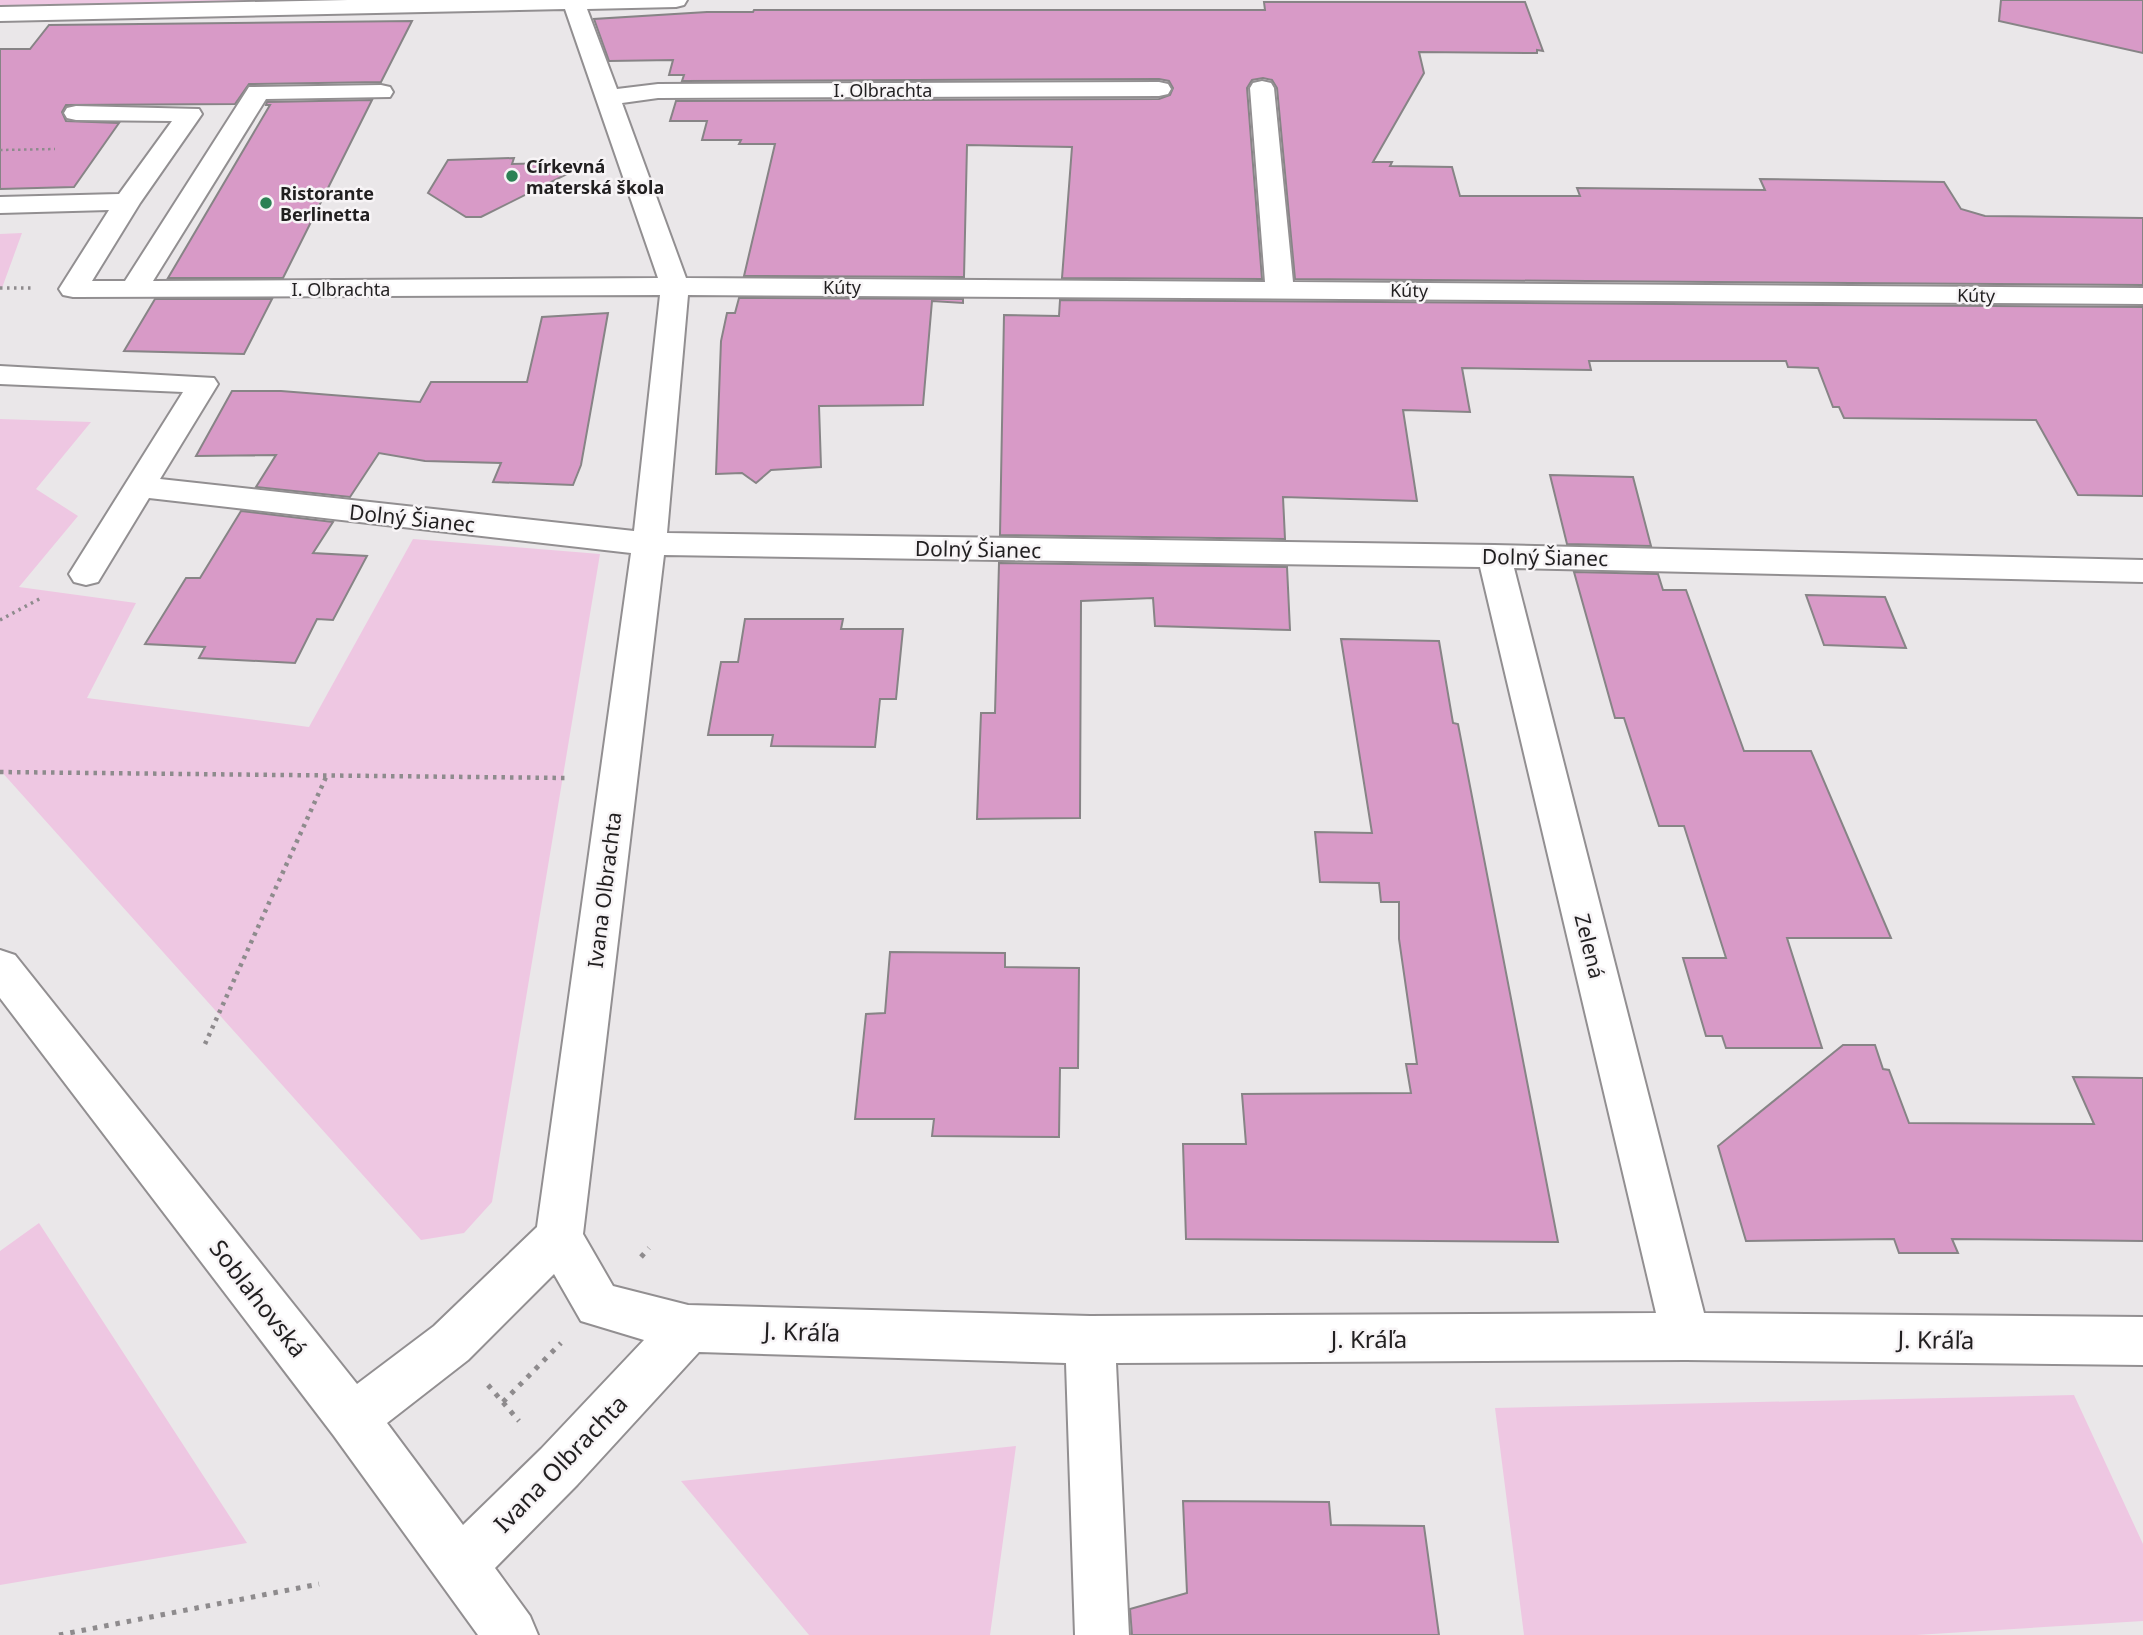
<svg xmlns="http://www.w3.org/2000/svg" width="2143" height="1635" font-family="'Noto Sans',sans-serif">
<style>
.green{fill:#eec7e2}
.building{fill:#d89ac7;stroke:#878486;stroke-width:2}
.lines{fill:none;stroke-linecap:round;stroke-linejoin:round}
.minor-casing{stroke:#928f91;stroke-width:4}
.path-far3{stroke:#8e8b8d;stroke-width:2.5;stroke-dasharray:2.5 3.5;stroke-linecap:butt}
.path-far2{stroke:#8e8b8d;stroke-width:3.5;stroke-dasharray:2.5 4.5;stroke-linecap:butt}
.path-far1{stroke:#8e8b8d;stroke-width:4.5;stroke-dasharray:3.5 5;stroke-linecap:butt}
.path{stroke:#8e8b8d;stroke-width:5;stroke-dasharray:4.5 7;stroke-linecap:butt}
.minor{fill:#fff;fill-rule:evenodd}
.poi-dot{fill:#2b8154;stroke:#f7f4f6;stroke-width:2.5}
.labels{text-anchor:middle;dominant-baseline:central;stroke-width:5;stroke-linejoin:round;paint-order:stroke}
.far-street-label{font-size:18px;fill:#211f20;stroke:#f7f4f6}
.far-poi-label{font-size:18px;font-weight:bold;fill:#211f20;stroke:#f7f4f6;text-anchor:start}
.street-label{font-size:21px;fill:#211f20;stroke:#f7f4f6}
.near-street-label{font-size:24px;fill:#211f20;stroke:#f7f4f6}
</style>
<rect width="100%" height="100%" fill="#eae7e9"/>
<path class="green" d="M 0,0 L 260,0 L 0,9 Z
M 22,233 L 2,288 L 0,288 L 0,234 Z
M 0,419 L 91,422 L 36,489 L 78,516 L 19,587 L 136,603 L 87,698 L 309,727 L 413,539 L 600,554 L 492,1202 L 464,1233 L 421,1240 L 0,770 Z
M 39,1223 L 247,1543 L 0,1585 L 0,1251 Z
M 2074,1395 L 2143,1544 L 2143,1621 L 1916,1635 L 1524,1635 L 1495,1408 Z
M 1016,1446 L 990,1635 L 809,1635 L 681,1481 Z"/>
<path class="building" d="M 2001,0 L 2143,0 L 2143,53 L 1999,21 Z
M 1264,2 L 1525,2 L 1543,51 L 1537,50 L 1537,53 L 1419,52 L 1424,73 L 1373,162 L 1392,162 L 1390,166 L 1452,167 L 1460,196 L 1580,196 L 1577,188 L 1765,190 L 1760,179 L 1944,182 L 1961,209 L 1985,216 L 2143,218 L 2143,285 L 1295,279 L 1277,88 L 1272,80 L 1263,78 L 1252,80 L 1247,88 L 1262,279 L 1062,278 L 1072,147 L 967,145 L 964,277 L 744,276 L 775,144 L 739,144 L 741,140 L 702,140 L 707,121 L 670,121 L 676,101 L 1159,99 L 1170,95 L 1173,88 L 1169,81 L 1159,79 L 682,81 L 684,75 L 669,75 L 673,60 L 609,61 L 594,19 L 707,12 L 753,12 L 754,10 L 1265,10 Z
M 412,21 L 381,82 L 249,84 L 235,104 L 66,105 L 62,112 L 66,121 L 119,123 L 74,187 L 0,189 L 0,49 L 30,49 L 49,25 Z
M 372,100 L 283,278 L 168,278 L 270,105 L 266,105 L 267,102 Z
M 514,158 L 512,164 L 591,162 L 481,217 L 466,217 L 428,193 L 448,160 Z
M 739,298 L 963,299 L 963,303 L 932,301 L 923,405 L 819,406 L 821,467 L 771,470 L 756,483 L 742,473 L 716,474 L 721,341 L 727,313 L 735,313 Z
M 155,299 L 272,299 L 244,354 L 124,351 Z
M 1060,300 L 2143,307 L 2143,496 L 2078,495 L 2036,420 L 1844,418 L 1839,407 L 1833,407 L 1818,368 L 1788,367 L 1786,361 L 1589,361 L 1591,370 L 1462,368 L 1470,412 L 1403,410 L 1417,501 L 1283,497 L 1285,539 L 1000,535 L 1004,315 L 1059,316 Z
M 608,313 L 581,465 L 573,485 L 493,482 L 501,463 L 425,461 L 379,453 L 350,497 L 256,487 L 276,455 L 196,456 L 232,391 L 281,391 L 420,402 L 431,382 L 527,382 L 542,317 Z
M 1550,475 L 1633,477 L 1651,546 L 1567,544 Z
M 241,511 L 333,522 L 313,553 L 367,556 L 333,620 L 317,619 L 295,663 L 199,658 L 205,647 L 145,644 L 186,578 L 200,578 Z
M 999,563 L 1287,567 L 1290,630 L 1155,626 L 1153,598 L 1081,601 L 1080,818 L 977,819 L 981,713 L 995,713 Z
M 1574,572 L 1658,574 L 1663,590 L 1686,590 L 1744,751 L 1811,751 L 1891,938 L 1787,938 L 1822,1048 L 1726,1048 L 1722,1036 L 1706,1036 L 1683,958 L 1726,958 L 1684,826 L 1659,826 L 1624,718 L 1615,718 Z
M 1806,595 L 1885,597 L 1906,648 L 1824,645 Z
M 745,619 L 843,619 L 841,629 L 903,629 L 896,699 L 880,699 L 875,747 L 771,746 L 773,735 L 708,735 L 721,662 L 738,662 Z
M 1341,639 L 1439,641 L 1453,723 L 1458,724 L 1558,1242 L 1186,1239 L 1183,1144 L 1246,1144 L 1242,1094 L 1411,1093 L 1406,1064 L 1417,1064 L 1399,939 L 1399,902 L 1381,902 L 1379,883 L 1320,882 L 1315,832 L 1372,833 Z
M 890,952 L 1005,953 L 1005,967 L 1079,968 L 1078,1068 L 1060,1068 L 1059,1137 L 932,1136 L 934,1119 L 855,1119 L 866,1014 L 885,1013 Z
M 1843,1045 L 1875,1045 L 1883,1069 L 1889,1070 L 1909,1123 L 2094,1124 L 2073,1077 L 2143,1078 L 2143,1241 L 1952,1239 L 1958,1253 L 1899,1253 L 1894,1239 L 1746,1241 L 1718,1146 Z
M 1183,1501 L 1329,1502 L 1331,1525 L 1424,1526 L 1439,1635 L 1132,1635 L 1130,1609 L 1187,1593 Z"/>
<g class="lines">
<defs>
<path id="minor" d="M 348,0 L 687,0 L 684,5 L 676,7 L 587,9 L 617,89 L 658,84 L 1159,82 L 1168,84 L 1171,89 L 1168,94 L 1159,96 L 658,98 L 622,103 L 686,278 L 1265,282 L 1250,88 L 1253,83 L 1262,81 L 1271,83 L 1274,88 L 1293,282 L 2143,288 L 2143,304 L 688,295 L 667,533 L 1494,545 L 2143,560 L 2143,582 L 1514,568 L 1704,1313 L 2143,1317 L 2143,1365 L 1686,1360 L 1116,1363 L 1129,1635 L 1075,1635 L 1066,1363 L 699,1352 L 577,1485 L 495,1568 L 530,1616 L 538,1635 L 478,1635 L 334,1436 L 0,998 L 0,950 L 15,955 L 357,1384 L 434,1326 L 537,1227 L 631,553 L 149,498 L 98,582 L 86,585 L 74,582 L 69,574 L 183,392 L 0,384 L 0,366 L 214,378 L 218,384 L 160,479 L 634,531 L 660,295 L 73,297 L 63,295 L 59,289 L 109,210 L 0,213 L 0,197 L 119,194 L 172,121 L 76,120 L 67,118 L 64,113 L 67,108 L 76,106 L 199,109 L 202,114 L 140,203 L 92,281 L 125,281 L 249,87 L 381,85 L 390,87 L 393,92 L 390,97 L 266,99 L 153,281 L 658,278 L 565,9 L 0,21 L 0,7 ZM 664,555 L 1480,567 L 1656,1313 L 1090,1316 L 688,1305 L 613,1286 L 583,1234 ZM 554,1274 L 581,1321 L 644,1340 L 541,1449 L 463,1525 L 387,1423 L 468,1360 Z"/>
</defs>
<use href="#minor" class="minor-casing"/>
<path class="path-far3" d="M 0,150 L 55,149"/>
<path class="path-far2" d="M 0,288 L 31,288
M 0,620 L 43,597"/>
<path class="path-far1" d="M 0,772 L 566,778
M 205,1044 L 327,775"/>
<path class="path" d="M 641,1257 L 649,1248
M 488,1385 L 519,1421
M 503,1402 L 561,1343
M 59,1635 L 319,1584"/>
<use href="#minor" class="minor"/>
</g>
<g class="poi-dot">
<circle cx="512" cy="176" r="7"/>
<circle cx="266" cy="203" r="7"/>
</g>
<g class="labels">
<g class="far-street-label">
<text x="883" y="90">I. Olbrachta</text>
<text x="842" y="287">Kúty</text>
<text x="341" y="289">I. Olbrachta</text>
<text transform="translate(1409 290) rotate(1)">Kúty</text>
<text transform="translate(1976 295) rotate(1)">Kúty</text>
</g>
<g class="far-poi-label">
<text x="526" y="166">Církevná<tspan x="526" dy="21">materská škola</tspan></text>
<text x="280" y="193">Ristorante<tspan x="280" dy="21">Berlinetta</tspan></text>
</g>
<g class="street-label">
<text transform="translate(412 518) rotate(6)">Dolný Šianec</text>
<text transform="translate(978 549) rotate(1)">Dolný Šianec</text>
<text transform="translate(1545 557) rotate(1)">Dolný Šianec</text>
<text transform="translate(604 890) rotate(-83)">Ivana Olbrachta</text>
<text transform="translate(1590 946) rotate(76)">Zelená</text>
</g>
<g class="near-street-label">
<text transform="translate(259 1298) rotate(52)">Soblahovská</text>
<text transform="translate(802 1331) rotate(2)">J. Kráľa</text>
<text x="1369" y="1338">J. Kráľa</text>
<text transform="translate(1936 1339) rotate(1)">J. Kráľa</text>
<text transform="translate(560 1463) rotate(-46)">Ivana Olbrachta</text>
</g>
</g>
</svg>
